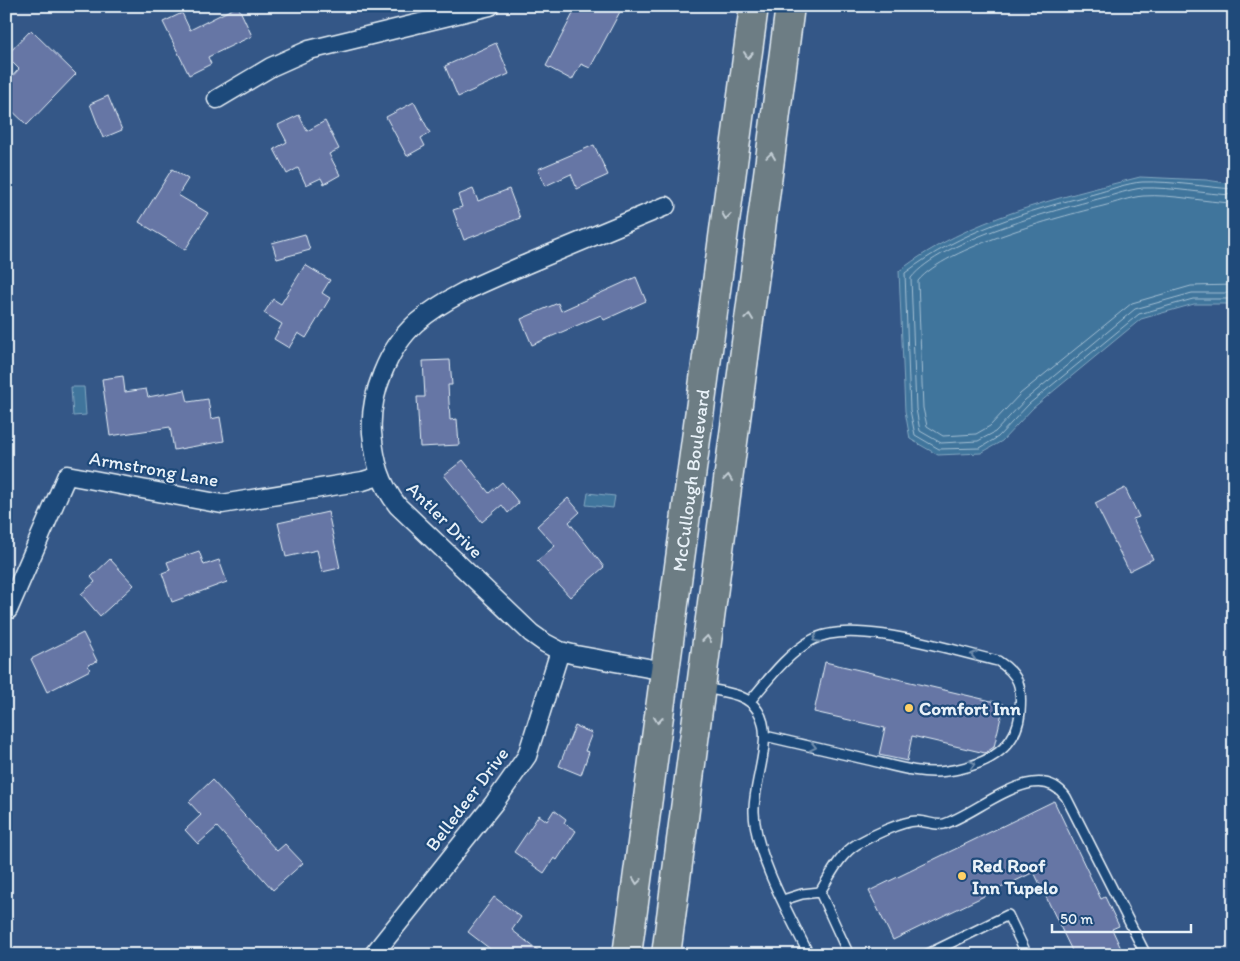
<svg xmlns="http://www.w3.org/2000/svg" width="1240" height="961" font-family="Itim,sans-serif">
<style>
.water{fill:#3f759c;stroke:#83a7c1}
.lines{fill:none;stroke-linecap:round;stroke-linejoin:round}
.shore{stroke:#a4bfd3;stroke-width:1}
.building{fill:#6676a5;stroke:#e8f1f8}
.lane-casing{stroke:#e8f1f8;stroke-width:12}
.street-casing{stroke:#e8f1f8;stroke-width:21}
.highway-casing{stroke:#e8f1f8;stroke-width:31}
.lane{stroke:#1f4a7a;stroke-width:9}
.street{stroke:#1f4a7a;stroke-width:18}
.highway{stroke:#6d7d84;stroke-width:28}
.oneway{stroke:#c3ced5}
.oneway2{stroke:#6f8dac}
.poi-dot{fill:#ffd166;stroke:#1f4a7a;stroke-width:2}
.labels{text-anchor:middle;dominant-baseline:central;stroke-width:4.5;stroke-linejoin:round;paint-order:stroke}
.street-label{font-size:19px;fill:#e8f1f8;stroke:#1f4a7a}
.poi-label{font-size:19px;font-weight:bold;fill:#e8f1f8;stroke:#1f4a7a;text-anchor:start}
</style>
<rect width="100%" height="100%" fill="#345787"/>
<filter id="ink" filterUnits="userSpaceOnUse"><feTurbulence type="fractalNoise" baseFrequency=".02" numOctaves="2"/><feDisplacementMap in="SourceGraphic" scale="10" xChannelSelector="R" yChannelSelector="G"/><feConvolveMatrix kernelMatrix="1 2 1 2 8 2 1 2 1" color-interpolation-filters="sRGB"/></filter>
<g filter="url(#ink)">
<path class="water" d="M 1140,177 L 1206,180 L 1234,184 L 1234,304 L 1194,304 L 1141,319 L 1033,408 L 1002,441 L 981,453 L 938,455 L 910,439 L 905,411 L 899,271 C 970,217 1055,199 1140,177 Z
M 71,387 L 84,387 L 86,415 L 73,416 Z
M 588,493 L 615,496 L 613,508 L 586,505 Z"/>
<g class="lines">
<path class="shore" d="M 1234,189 C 1203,187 1173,181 1142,182 C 1127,183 1109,190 1094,194 C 1027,211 960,231 905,273 L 910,410 L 915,435 L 939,449 L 980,448 L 998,437 L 1029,404 L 1139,314 L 1193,299 L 1234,299
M 1234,195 C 1204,194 1173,187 1143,188 C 1130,189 1115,195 1102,198 C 1055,210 941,240 911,278 L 916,409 L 920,431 L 941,443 L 978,441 L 995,432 L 1025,400 L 1135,309 L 1192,293 L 1234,293
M 1234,203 C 1204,202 1173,194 1143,196 C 1130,197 1115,203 1103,206 C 1058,217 946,247 918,281 L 923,408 L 927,426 L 943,436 L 976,434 L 990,426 L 1020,394 L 1132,303 L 1191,286 L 1234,285"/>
</g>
<path class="building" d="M 238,6 L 252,36 L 208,57 L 211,64 L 189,75 L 163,22 L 182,13 L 190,30 Z
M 577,6 L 623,6 L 590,68 L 581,64 L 572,80 L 546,66 Z
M 31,30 L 76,74 L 27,125 L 6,105 L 6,83 L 19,69 L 6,56 Z
M 496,43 L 509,74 L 458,97 L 445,66 Z
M 108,96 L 122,130 L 103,138 L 90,104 Z
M 414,102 L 430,133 L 421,138 L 425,146 L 407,156 L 386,117 Z
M 299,115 L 307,131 L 325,121 L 339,149 L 329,154 L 340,175 L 324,184 L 321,178 L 306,185 L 298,168 L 287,174 L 274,149 L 287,142 L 278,125 Z
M 594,145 L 608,175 L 577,189 L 571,174 L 545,186 L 538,169 Z
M 172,169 L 188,179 L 178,195 L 208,213 L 185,250 L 139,222 Z
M 473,189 L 478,201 L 509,189 L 520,218 L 464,240 L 453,210 L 462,207 L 458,195 Z
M 305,234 L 310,250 L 277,259 L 272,243 Z
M 305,265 L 330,280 L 322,293 L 330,298 L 306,338 L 298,333 L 289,348 L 274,339 L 282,324 L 264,313 L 273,299 L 281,304 Z
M 636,277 L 646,301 L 604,320 L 601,315 L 532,345 L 521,319 L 558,303 L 561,311 Z
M 450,360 L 452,385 L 448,385 L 450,420 L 457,419 L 459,445 L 420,447 L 417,397 L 425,397 L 423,361 Z
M 123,376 L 125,392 L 146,389 L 148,397 L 185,390 L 188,402 L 208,399 L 211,419 L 220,417 L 224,441 L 174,450 L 170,427 L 110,436 L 102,379 Z
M 463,460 L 489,493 L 502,482 L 519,503 L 508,513 L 502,505 L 482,522 L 444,475 Z
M 1125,488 L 1139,517 L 1133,519 L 1153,559 L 1129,571 L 1095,503 Z
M 568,498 L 580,512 L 569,522 L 604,567 L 570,597 L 537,561 L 555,546 L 537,526 Z
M 328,512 L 340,568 L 322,572 L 317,550 L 286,557 L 278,523 Z
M 199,551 L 204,565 L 219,560 L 227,582 L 172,602 L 162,573 L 170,570 L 167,562 Z
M 110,559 L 134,585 L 100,616 L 81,594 L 95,582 L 91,577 Z
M 83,633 L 97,661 L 88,665 L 90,670 L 47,692 L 31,659 Z
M 825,662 L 1004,704 L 994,747 L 985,753 L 912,736 L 907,761 L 879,755 L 885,728 L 814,712 Z
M 575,726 L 592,733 L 585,751 L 589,752 L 581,775 L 559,766 Z
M 212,780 L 277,851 L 285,844 L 303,863 L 273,890 L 217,827 L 198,844 L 185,830 L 201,815 L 189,802 Z
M 1054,801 L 1101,899 L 1105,897 L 1119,926 L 1112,929 L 1124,955 L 1074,955 L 1034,872 L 893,940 L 869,891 Z
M 554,810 L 566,819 L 564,823 L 576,831 L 557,860 L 554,858 L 544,873 L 514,852 L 539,815 L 547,821 Z
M 494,897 L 521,917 L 512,930 L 544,955 L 498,955 L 468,932 Z"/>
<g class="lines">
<defs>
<path id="lane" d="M 704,688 C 723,692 747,693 758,711 C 775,737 753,782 754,812 C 755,855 790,916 809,955
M 750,701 C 768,680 787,654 812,640 C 852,617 953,651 998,661 C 1020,675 1022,687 1020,712 C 1017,751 982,766 947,771 C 921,775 894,766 869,760 C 834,752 800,744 765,736
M 820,892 C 830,876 840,854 857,844 C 871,836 902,821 917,821 C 926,821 935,826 944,824 C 978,814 1037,756 1066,797 L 1146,955
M 783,900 L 802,894 L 820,892 L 849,955
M 926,955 L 1008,915 L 1027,955"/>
<path id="street" d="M 217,99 L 271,67 L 309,50 L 490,6
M 8,610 L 67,475 L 222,504 L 363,481 L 379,476
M 665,671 L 576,655 L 560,651 L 545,643 L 531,633 L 398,506 C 380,483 375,462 372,433 C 369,396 388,348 416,323 C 448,295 490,280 529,263 C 575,244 620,225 666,206
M 373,955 L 494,803 L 527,756 L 560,651"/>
<g id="highway">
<path id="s1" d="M 627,955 L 754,6"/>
<path d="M 666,955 L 790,6"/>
</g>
</defs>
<use href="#lane" class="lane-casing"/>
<use href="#street" class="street-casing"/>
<use href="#highway" class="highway-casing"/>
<use href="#lane" class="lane"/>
<use href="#street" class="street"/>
<use href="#highway" class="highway"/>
</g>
<defs><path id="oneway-chevron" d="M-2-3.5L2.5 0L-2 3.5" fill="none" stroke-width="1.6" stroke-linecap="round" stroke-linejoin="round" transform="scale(1.25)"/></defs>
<g class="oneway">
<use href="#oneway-chevron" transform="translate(748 55) rotate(97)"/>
<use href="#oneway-chevron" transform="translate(771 156) rotate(-82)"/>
<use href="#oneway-chevron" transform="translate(726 216) rotate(98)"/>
<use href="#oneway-chevron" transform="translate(749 317) rotate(-83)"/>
<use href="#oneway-chevron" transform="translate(728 478) rotate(-83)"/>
<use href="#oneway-chevron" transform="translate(707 639) rotate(-83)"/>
<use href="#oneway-chevron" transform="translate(658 720) rotate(97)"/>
<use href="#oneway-chevron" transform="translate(637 881) rotate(97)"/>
</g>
<g class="oneway2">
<use href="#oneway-chevron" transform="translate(816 639) rotate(153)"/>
<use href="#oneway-chevron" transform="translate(974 655) rotate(-167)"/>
<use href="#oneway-chevron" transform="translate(813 747) rotate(13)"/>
<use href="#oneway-chevron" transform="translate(972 764) rotate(-16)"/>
</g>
</g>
<g class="poi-dot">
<circle cx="909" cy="708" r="5"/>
<circle cx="962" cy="876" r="5"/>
</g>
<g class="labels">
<g class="street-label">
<text transform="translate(154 469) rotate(10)">Armstrong Lane</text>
<text stroke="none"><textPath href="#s1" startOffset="479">McCullough Boulevard</textPath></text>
<text transform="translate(445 520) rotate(45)">Antler Drive</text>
<text transform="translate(467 799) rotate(-53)">Belledeer Drive</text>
</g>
<g class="poi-label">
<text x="919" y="708">Comfort Inn</text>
<text x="972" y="865">Red Roof<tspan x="972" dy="22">Inn Tupelo</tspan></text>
</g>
</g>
<rect width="1240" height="961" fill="none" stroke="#1f4a7a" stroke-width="25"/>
<rect x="12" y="12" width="1215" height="936" fill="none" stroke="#e8f1f8" stroke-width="2" filter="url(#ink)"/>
<path d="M1052 924v8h139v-8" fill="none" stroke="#e8f1f8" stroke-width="2.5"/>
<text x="1060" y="924" font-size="15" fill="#e8f1f8" stroke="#1f4a7a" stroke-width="4" paint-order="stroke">50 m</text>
</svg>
